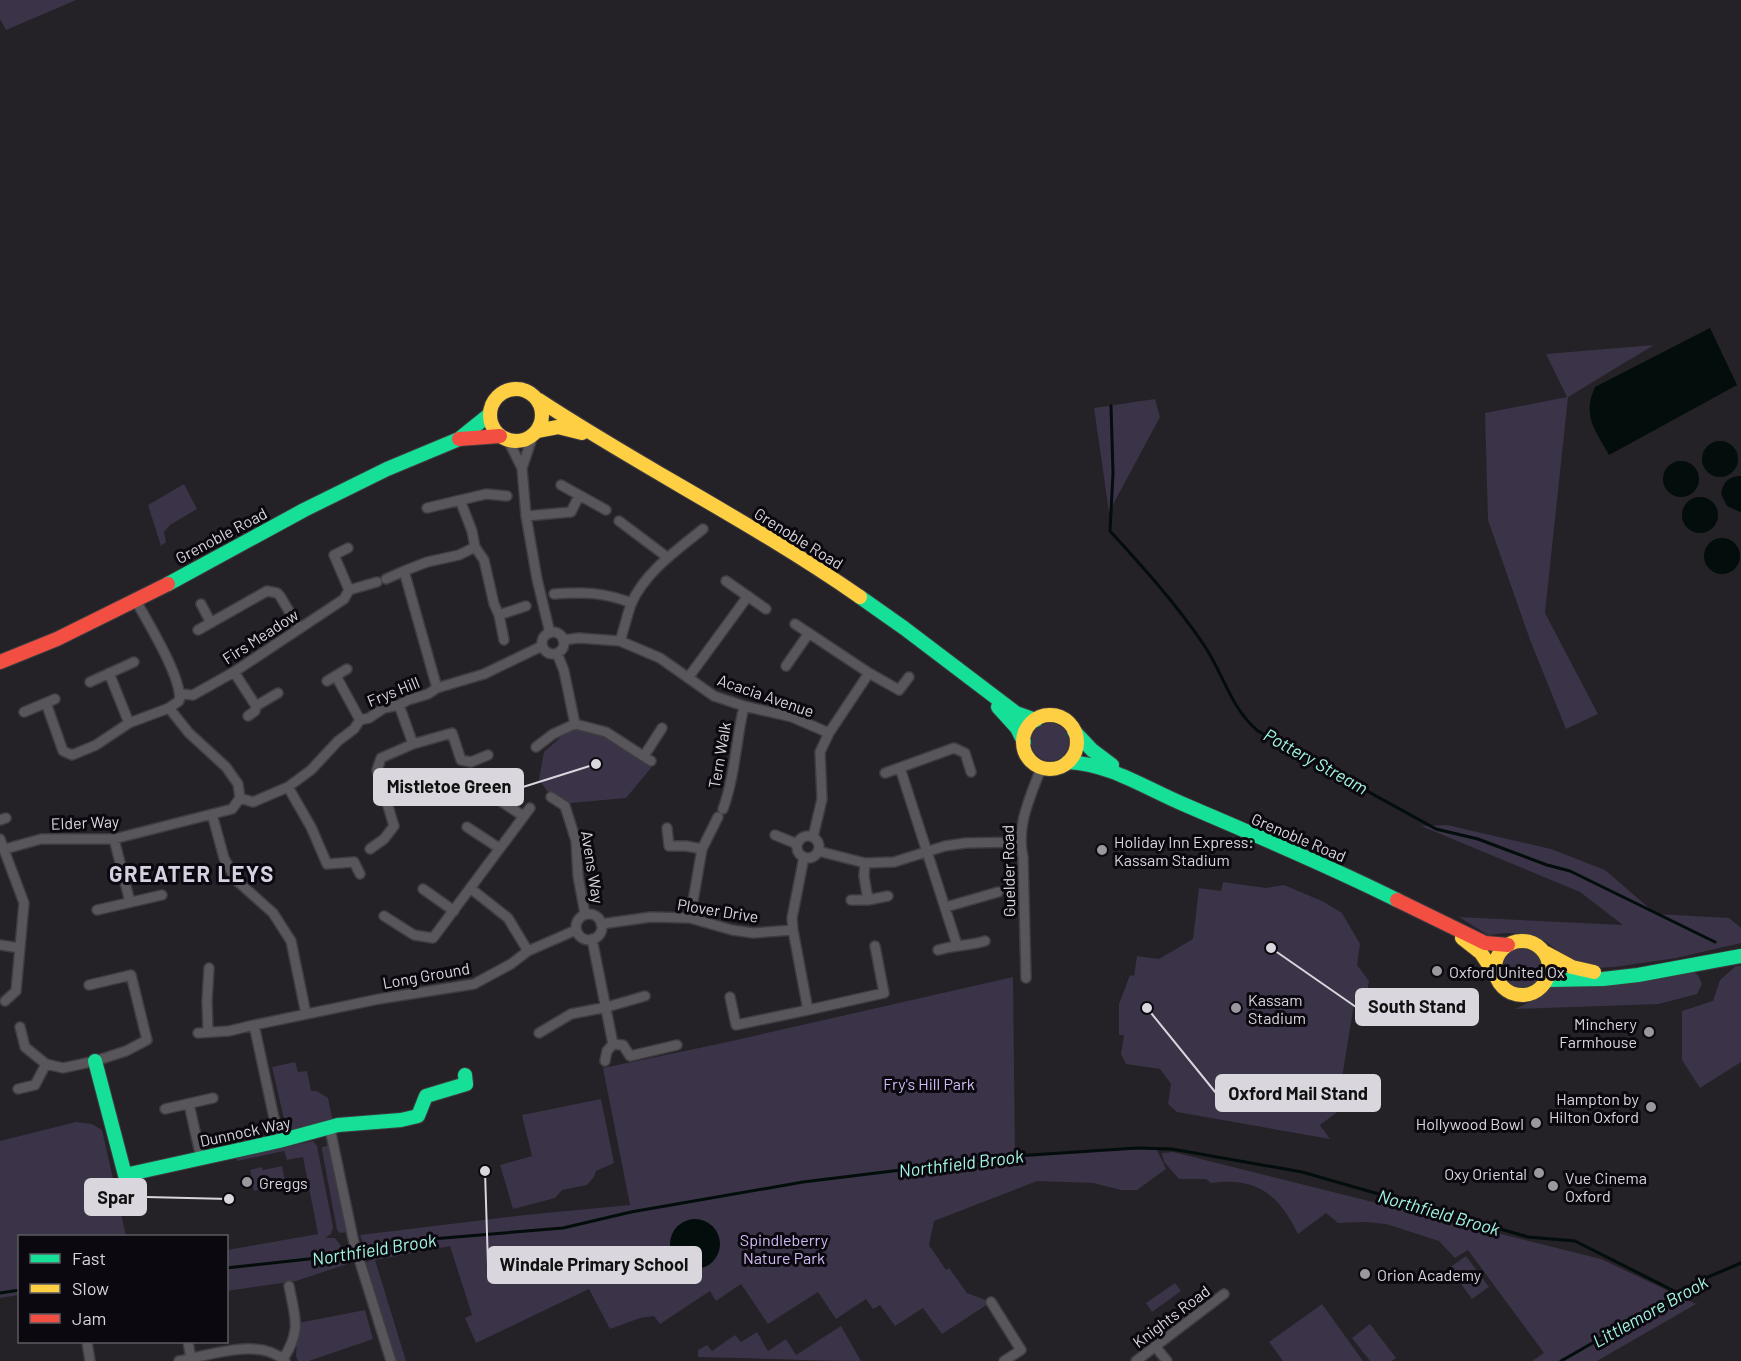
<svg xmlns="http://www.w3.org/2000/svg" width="1741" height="1361" font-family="Barlow,sans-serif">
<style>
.green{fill:#3b3347}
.water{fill:#030d0b}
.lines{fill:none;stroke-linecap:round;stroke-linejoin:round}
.stream{stroke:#030d0b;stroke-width:3}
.street-casing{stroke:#3e3c41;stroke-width:12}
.fast-casing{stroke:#3e3c41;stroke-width:16}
.slow-casing{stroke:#3e3c41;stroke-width:16}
.jam-casing{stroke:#3e3c41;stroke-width:16}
.street{stroke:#58565a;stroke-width:9}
.fast{stroke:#16e098;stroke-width:14}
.slow{stroke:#ffcf43;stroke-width:14}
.jam{stroke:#f24e42;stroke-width:14}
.poi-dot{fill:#9a979e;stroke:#0b090f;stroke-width:2}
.labels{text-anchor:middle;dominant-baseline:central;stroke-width:6;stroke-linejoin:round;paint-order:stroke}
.street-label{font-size:16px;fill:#d9d6de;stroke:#0b090f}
.poi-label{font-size:16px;fill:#d9d6de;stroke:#0b090f;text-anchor:start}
.park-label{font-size:16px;fill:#d0baf4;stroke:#0b090f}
.water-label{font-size:18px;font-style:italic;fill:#a2f5e4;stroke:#0b090f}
.district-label{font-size:22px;font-weight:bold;letter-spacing:1.5px;fill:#d6d0e0;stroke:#0b090f}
.leader{fill:none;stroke:#d9d6de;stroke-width:2}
.callout-dot{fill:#d9d6de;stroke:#0b090f;stroke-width:2}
.callout{fill:#d9d6de;stroke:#d9d6de;stroke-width:2}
.callout-label{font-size:18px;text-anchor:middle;font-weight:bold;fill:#111}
</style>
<rect width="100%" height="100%" fill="#242127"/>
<path class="green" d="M 0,0 L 76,0 L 6,30 L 0,19 Z
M 1654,345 L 1568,397 L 1545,613 L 1598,714 L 1566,729 L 1530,640 L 1488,520 L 1485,413 L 1567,397 L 1546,354 Z
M 1155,399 L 1160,417 L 1109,512 L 1094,408 Z
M 184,484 L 197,509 L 170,525 L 164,532 L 166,542 L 161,546 L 148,505 Z
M1031 742a19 19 0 1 1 38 0a19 19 0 1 1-38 0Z
M 575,725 L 587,727 L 651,761 L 651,768 L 626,798 L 571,803 L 565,806 L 551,797 L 539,779 L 544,752 L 561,737 L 553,734 Z
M 1447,825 L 1551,849 L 1605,870 L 1656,914 L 1729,918 L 1741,928 L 1741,943 L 1676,958 L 1615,967 L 1594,968 L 1570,960 L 1545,941 L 1525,934 L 1507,933 L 1488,935 L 1459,917 L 1623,925 L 1580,892 L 1421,826 Z
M 1223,882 L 1266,888 L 1284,885 L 1322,901 L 1342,913 L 1360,944 L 1357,965 L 1369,981 L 1366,999 L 1355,998 L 1341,1084 L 1351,1086 L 1348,1104 L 1320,1125 L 1330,1139 L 1177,1112 L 1168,1104 L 1171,1084 L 1160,1069 L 1126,1064 L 1121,1054 L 1124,1035 L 1119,1035 L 1119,1004 L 1130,975 L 1134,976 L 1137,956 L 1159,959 L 1193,939 L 1199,888 L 1221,891 Z
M1503 968a20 20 0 1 1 40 0a20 20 0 1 1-40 0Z
M 1736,966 L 1741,966 L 1741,1062 L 1700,1088 L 1682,1060 L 1682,1011 L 1713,1001 L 1720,980 Z
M 1694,972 L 1698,975 L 1702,984 L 1697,994 L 1659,1004 L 1515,1009 L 1536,999 L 1549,986 Z
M 1013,977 L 1015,1156 L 1137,1148 L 1156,1148 L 1166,1169 L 1137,1190 L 1121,1190 L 1093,1183 L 1037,1181 L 934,1221 L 929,1245 L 946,1270 L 949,1268 L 967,1293 L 991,1302 L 942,1334 L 923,1308 L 895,1326 L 880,1305 L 873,1309 L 866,1299 L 836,1319 L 818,1292 L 768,1324 L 741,1284 L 716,1301 L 710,1291 L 660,1324 L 654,1316 L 640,1318 L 610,1329 L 589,1289 L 476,1343 L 465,1318 L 472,1315 L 450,1246 L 375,1260 L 406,1361 L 396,1361 L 366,1262 L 370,1261 L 360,1235 L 525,1215 L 630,1205 L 603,1068 L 723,1043 Z
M 295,1062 L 298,1072 L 307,1071 L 311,1091 L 317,1091 L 328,1098 L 333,1122 L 292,1132 L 286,1128 L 272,1067 Z
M 601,1099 L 614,1163 L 596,1171 L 594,1177 L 587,1185 L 562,1190 L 555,1198 L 513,1209 L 500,1165 L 532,1156 L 522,1115 Z
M 76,1122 L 92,1124 L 102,1130 L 126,1236 L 20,1236 L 19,1295 L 0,1298 L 0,1141 Z
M 313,1141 L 317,1146 L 333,1227 L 331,1234 L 325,1238 L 335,1238 L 344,1250 L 347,1264 L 296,1281 L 227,1291 L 227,1250 L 318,1234 L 303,1157 L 287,1160 L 284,1151 L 237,1161 L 236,1158 Z
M 330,1145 L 349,1232 L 340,1233 L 337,1230 L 322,1150 L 322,1147 Z
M 1173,1152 L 1601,1259 L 1696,1304 L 1597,1361 L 1532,1361 L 1544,1353 L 1468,1250 L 1455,1258 L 1439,1241 L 1386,1224 L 1365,1222 L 1338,1223 L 1326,1213 L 1298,1234 C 1278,1194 1257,1177 1211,1183 L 1206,1179 L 1179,1179 L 1164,1162 L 1162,1153 Z
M 282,1166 L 285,1181 L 289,1183 L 254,1191 L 250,1170 L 262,1167 L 263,1170 Z
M 1466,1256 L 1489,1287 L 1472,1299 L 1449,1268 Z
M 1175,1283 L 1181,1291 L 1152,1312 L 1146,1303 Z
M 1322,1304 L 1363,1361 L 1283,1361 L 1269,1342 Z
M 365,1310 L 373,1339 L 309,1361 L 298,1361 L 296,1356 L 298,1323 Z
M 1370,1324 L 1396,1358 L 1392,1361 L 1370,1361 L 1352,1338 Z
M 841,1326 L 861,1361 C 807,1361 752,1358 698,1357 L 698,1350 L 707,1345 L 712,1351 L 735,1335 L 741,1342 L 757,1332 L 768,1351 L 786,1339 L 796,1355 Z"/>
<path class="water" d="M 1710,328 L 1737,385 L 1609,455 C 1595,429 1582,417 1595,387 Z
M1702 459a18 18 0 1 1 36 0a18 18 0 1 1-36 0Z
M1663 479a18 18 0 1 1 36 0a18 18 0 1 1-36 0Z
M 1741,476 L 1741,511 L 1740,512 L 1727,506 L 1721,494 C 1723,482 1729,476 1741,476 Z
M1682 515a18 18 0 1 1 36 0a18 18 0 1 1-36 0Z
M1704 556a18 18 0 1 1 36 0a18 18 0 1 1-36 0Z
M670 1244a25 25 0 1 1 50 0a25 25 0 1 1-50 0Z"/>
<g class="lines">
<path class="stream" d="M 1111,406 L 1113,473 L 1110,531 C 1143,567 1177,605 1204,645 C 1223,673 1231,709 1258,731 L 1436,829 L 1478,839 L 1547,865 L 1570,871 L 1715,942
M 226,1268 L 336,1256 L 396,1242 L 563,1228 L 631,1212 L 803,1182 L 1015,1156 L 1137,1148 L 1172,1149 L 1302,1172 L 1528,1237 L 1575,1241 L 1680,1294
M 0,1293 L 20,1290
M 1561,1361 L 1708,1277 L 1741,1263"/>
<defs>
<path id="street" d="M 533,435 L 522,468 L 526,516 L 537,579 L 550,633
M 508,440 L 522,468
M 561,485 L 606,510
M 460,500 L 472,531 L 475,547 L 484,560 L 494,604 L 499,615 L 526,606
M 427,508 L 486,494 L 507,496
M 526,516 L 571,512 L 579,496
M 619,521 L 667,557
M 348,548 L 334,555 L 349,590
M 386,579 L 404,571
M 726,581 L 766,609
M 554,594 C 585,592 602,592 632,603
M 201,604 L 211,623
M 499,615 L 504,640
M 795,624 L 869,673 L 829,733
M 198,630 L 267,591 L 277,593 L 280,596 L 299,628
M542 643a11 11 0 1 1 22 0a11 11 0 1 1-22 0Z
M 563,640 L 579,638 L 620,641 L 660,658 L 714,696 L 744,706 L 792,717 L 829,733 L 820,752 L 822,799 L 813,837
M 620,641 C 624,629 627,616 631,604 C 645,572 677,550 703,529
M 557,653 L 564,671 L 575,724 L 606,732 L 651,761
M 786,666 L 809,633
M 234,672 L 256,706
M 109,673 L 129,723
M 869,673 L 899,690 L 909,677
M 336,676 L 360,720
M 688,678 L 748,596
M 327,681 L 347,669
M 90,682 L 134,662
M 437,688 L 404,571 L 427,562 L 459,555 L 475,547
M 181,694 L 193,695 L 234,672 L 344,599 L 349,590 L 377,582
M 46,703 L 63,751 L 72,755 L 96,745 L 129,723 L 169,708
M 399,705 L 413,744 L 452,733 L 461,760 L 471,762 L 488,755
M 24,712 L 55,699
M 248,716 L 255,711 L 256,706 L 278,693
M 536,747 L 553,734 L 575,724
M 644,756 L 662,728
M 900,768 L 957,945
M 885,773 L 954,748 L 965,753 L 971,772
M 288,787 L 311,827 L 327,864 L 354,862 L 360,874
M 551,797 L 565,806 L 576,841 L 578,876 L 585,914
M 240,798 L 253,802 L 288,787 L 311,770 L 338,741 L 354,729 L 360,720 L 369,718 L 384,708 L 399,705 L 408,700 L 428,694 L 437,688 L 484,674 L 542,646
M 499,800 L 523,816
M 723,809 C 735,776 736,740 744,706
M 212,814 L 224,858 L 236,880 L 273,913 L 291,941 L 306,1014
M 0,820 L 6,818
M 467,827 L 499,848
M 667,828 L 669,846 L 686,846 L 702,849
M 775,835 L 797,844
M797 847a11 11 0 1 1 22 0a11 11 0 1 1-22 0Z
M 0,839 L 24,903 L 16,991 L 5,1001
M 114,839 L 130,902
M 5,849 L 41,839 L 114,839 L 232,809 L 240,798 L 238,784 L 226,767 L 189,733 L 169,708 L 179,701 C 184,681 147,621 136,601
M 370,849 L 384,839 L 394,826 L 377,770 L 381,758 L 413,744
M 818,851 L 865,863 L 894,862 L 945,846 L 966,843 L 1020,842
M 865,863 L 864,876 L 868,900
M 470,888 L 508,918 L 528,951
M 423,889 L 454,911
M 851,900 L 868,900 L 888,896
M 946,907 L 998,892
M 97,910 L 162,895
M576 927a13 13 0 1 1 26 0a13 13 0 1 1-26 0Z
M 384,916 L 414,935 L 433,938 L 530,808
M 690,918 L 702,849 L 718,817
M 601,924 L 651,917 L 690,918 L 732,930 L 753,933 L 793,930 L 792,918 L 804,857
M 592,939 L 613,1044
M 0,945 L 20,948
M 938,950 C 954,945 969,946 985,941
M 1026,978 L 1023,857 C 1016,825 1030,798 1041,768
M 730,997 L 736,1025 L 808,1010 L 793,930
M 808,1010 L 884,993 L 875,946
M 20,1027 L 25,1047 L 46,1064 L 63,1068 L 95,1061 L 126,1051 L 147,1040 L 131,975 L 89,985
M 208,1031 L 207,1001 L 209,968
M 198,1033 L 229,1031 L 254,1025
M 539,1033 L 571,1014 L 607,1007 L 645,996
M 613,1044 L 623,1045 L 630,1056 L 677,1045
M 605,1061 L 607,1051 L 613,1044
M 18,1089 L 35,1085 L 46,1064
M 189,1104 L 201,1158
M 165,1109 L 213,1098
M 330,1129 L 354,1243 L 391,1361
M 279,1141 L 254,1025 L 379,999 L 474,984 L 511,964 L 528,951 L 576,930
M 991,1302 L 1021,1350 L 1004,1361
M 87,1342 L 90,1361
M 188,1342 L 191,1359
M 1155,1346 L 1167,1361
M 283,1359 C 302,1330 295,1318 289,1286
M 179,1361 C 210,1355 260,1337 285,1361
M 1136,1361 L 1224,1294"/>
<path id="fast" d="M 168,584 L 304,510 L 387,469 L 459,439 L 490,414
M 860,597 L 904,628 L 1016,713 L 1036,720
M 998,707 L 1017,728 L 1024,742
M 1074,731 L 1092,750 L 1112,765
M 1068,762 C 1110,764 1145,788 1183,804 C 1255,835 1327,865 1397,900
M 1548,980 L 1603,979 L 1638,975 L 1741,956
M 95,1061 L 125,1175 L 279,1141 L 338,1125 L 401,1120 L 418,1116 L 426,1096 L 466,1084 L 465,1075"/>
<path id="slow" d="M490 415a26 26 0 1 1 52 0a26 26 0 1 1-52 0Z
M 539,400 C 644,469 757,525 860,597
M 537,431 L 558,427 L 582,433
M1023 742a27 27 0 1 1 54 0a27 27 0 1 1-54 0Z
M 1462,938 L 1481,953 L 1495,974
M1495 968a27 27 0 1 1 54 0a27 27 0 1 1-54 0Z
M 1546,953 L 1572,967 L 1594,972"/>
<path id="jam" d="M 459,439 L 500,436
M 0,662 L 57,639 L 168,584
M 1397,900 L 1485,943 L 1508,945"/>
</defs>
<use href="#street" class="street-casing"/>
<use href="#fast" class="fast-casing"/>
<use href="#slow" class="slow-casing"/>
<use href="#jam" class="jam-casing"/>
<use href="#street" class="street"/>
<use href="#fast" class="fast"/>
<use href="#slow" class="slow"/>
<use href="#jam" class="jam"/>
</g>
<g class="poi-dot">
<circle cx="1102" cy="850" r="6"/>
<circle cx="1437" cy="971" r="6"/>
<circle cx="1236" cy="1008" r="6"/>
<circle cx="1649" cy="1032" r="6"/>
<circle cx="1651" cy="1107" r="6"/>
<circle cx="1536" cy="1123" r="6"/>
<circle cx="1539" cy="1173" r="6"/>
<circle cx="247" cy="1182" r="6"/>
<circle cx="1553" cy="1186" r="6"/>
<circle cx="1365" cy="1274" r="6"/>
</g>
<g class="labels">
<g class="street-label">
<text transform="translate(221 535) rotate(-28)">Grenoble Road</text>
<text transform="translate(799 538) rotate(32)">Grenoble Road</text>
<text transform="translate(260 636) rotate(-33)">Firs Meadow</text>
<text transform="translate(393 691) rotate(-22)">Frys Hill</text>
<text transform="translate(766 695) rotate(19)">Acacia Avenue</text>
<text transform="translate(719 755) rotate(-80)">Tern Walk</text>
<text transform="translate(85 822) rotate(-2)">Elder Way</text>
<text transform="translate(1299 837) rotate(23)">Grenoble Road</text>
<text transform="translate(593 867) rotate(81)">Avens Way</text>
<text transform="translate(1008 871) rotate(-91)">Guelder Road</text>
<text transform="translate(718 910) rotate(9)">Plover Drive</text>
<text transform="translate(426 975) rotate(-10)">Long Ground</text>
<text transform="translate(245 1131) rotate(-12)">Dunnock Way</text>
<text transform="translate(1171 1316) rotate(-37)">Knights Road</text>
</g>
<g class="poi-label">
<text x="1114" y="841">Holiday Inn Express:<tspan x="1114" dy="18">Kassam Stadium</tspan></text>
<text x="1449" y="971">Oxford United Ox</text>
<text x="1248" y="999">Kassam<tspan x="1248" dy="18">Stadium</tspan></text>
<text x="1637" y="1023" text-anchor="end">Minchery<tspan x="1637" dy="18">Farmhouse</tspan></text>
<text x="1639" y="1098" text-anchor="end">Hampton by<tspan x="1639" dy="18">Hilton Oxford</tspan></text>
<text x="1524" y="1123" text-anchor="end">Hollywood Bowl</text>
<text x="1527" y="1173" text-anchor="end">Oxy Oriental</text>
<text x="1565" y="1177">Vue Cinema<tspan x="1565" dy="18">Oxford</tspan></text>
<text x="259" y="1182">Greggs</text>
<text x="1377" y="1274">Orion Academy</text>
</g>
<g class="park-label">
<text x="929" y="1083">Fry's Hill Park</text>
<text x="784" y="1239">Spindleberry<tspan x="784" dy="18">Nature Park</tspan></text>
</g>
<g class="water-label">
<text transform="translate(1316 761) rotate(29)">Pottery Stream</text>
<text transform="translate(961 1163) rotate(-7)">Northfield Brook</text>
<text transform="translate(1439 1212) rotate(16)">Northfield Brook</text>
<text transform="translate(374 1249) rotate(-9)">Northfield Brook</text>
<text transform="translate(1650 1311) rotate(-29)">Littlemore Brook</text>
</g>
<g class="district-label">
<text x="192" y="873">GREATER LEYS</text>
</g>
</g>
<path class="leader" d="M596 764L523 787M1271 948L1356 1007M1147 1008L1216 1093M229 1199L146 1197M485 1171L488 1265"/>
<g class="callout-dot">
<circle cx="596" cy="764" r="6"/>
<circle cx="1271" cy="948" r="6"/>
<circle cx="1147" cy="1008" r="6"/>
<circle cx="229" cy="1199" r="6"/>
<circle cx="485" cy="1171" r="6"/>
</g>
<g class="callout">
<rect x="374" y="769" width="149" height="36" rx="6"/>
<rect x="1356" y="989" width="122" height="36" rx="6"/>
<rect x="1216" y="1075" width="164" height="36" rx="6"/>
<rect x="85" y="1179" width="61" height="36" rx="6"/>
<rect x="488" y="1247" width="213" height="36" rx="6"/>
</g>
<g class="callout-label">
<text x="449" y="793">Mistletoe Green</text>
<text x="1417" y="1013">South Stand</text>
<text x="1298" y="1100">Oxford Mail Stand</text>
<text x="116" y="1204">Spar</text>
<text x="594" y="1271">Windale Primary School</text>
</g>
<rect x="18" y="1235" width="210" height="108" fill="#0b090f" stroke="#5d5b62" stroke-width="1.5"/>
<rect x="30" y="1254" width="30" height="9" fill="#16e098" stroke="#5d5b62" stroke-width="1.5"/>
<text x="72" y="1265" font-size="18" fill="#d9d6de">Fast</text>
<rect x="30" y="1284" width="30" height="9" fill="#ffcf43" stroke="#5d5b62" stroke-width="1.5"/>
<text x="72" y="1295" font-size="18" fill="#d9d6de">Slow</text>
<rect x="30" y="1314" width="30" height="9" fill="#f24e42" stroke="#5d5b62" stroke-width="1.5"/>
<text x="72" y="1325" font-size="18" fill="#d9d6de">Jam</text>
</svg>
